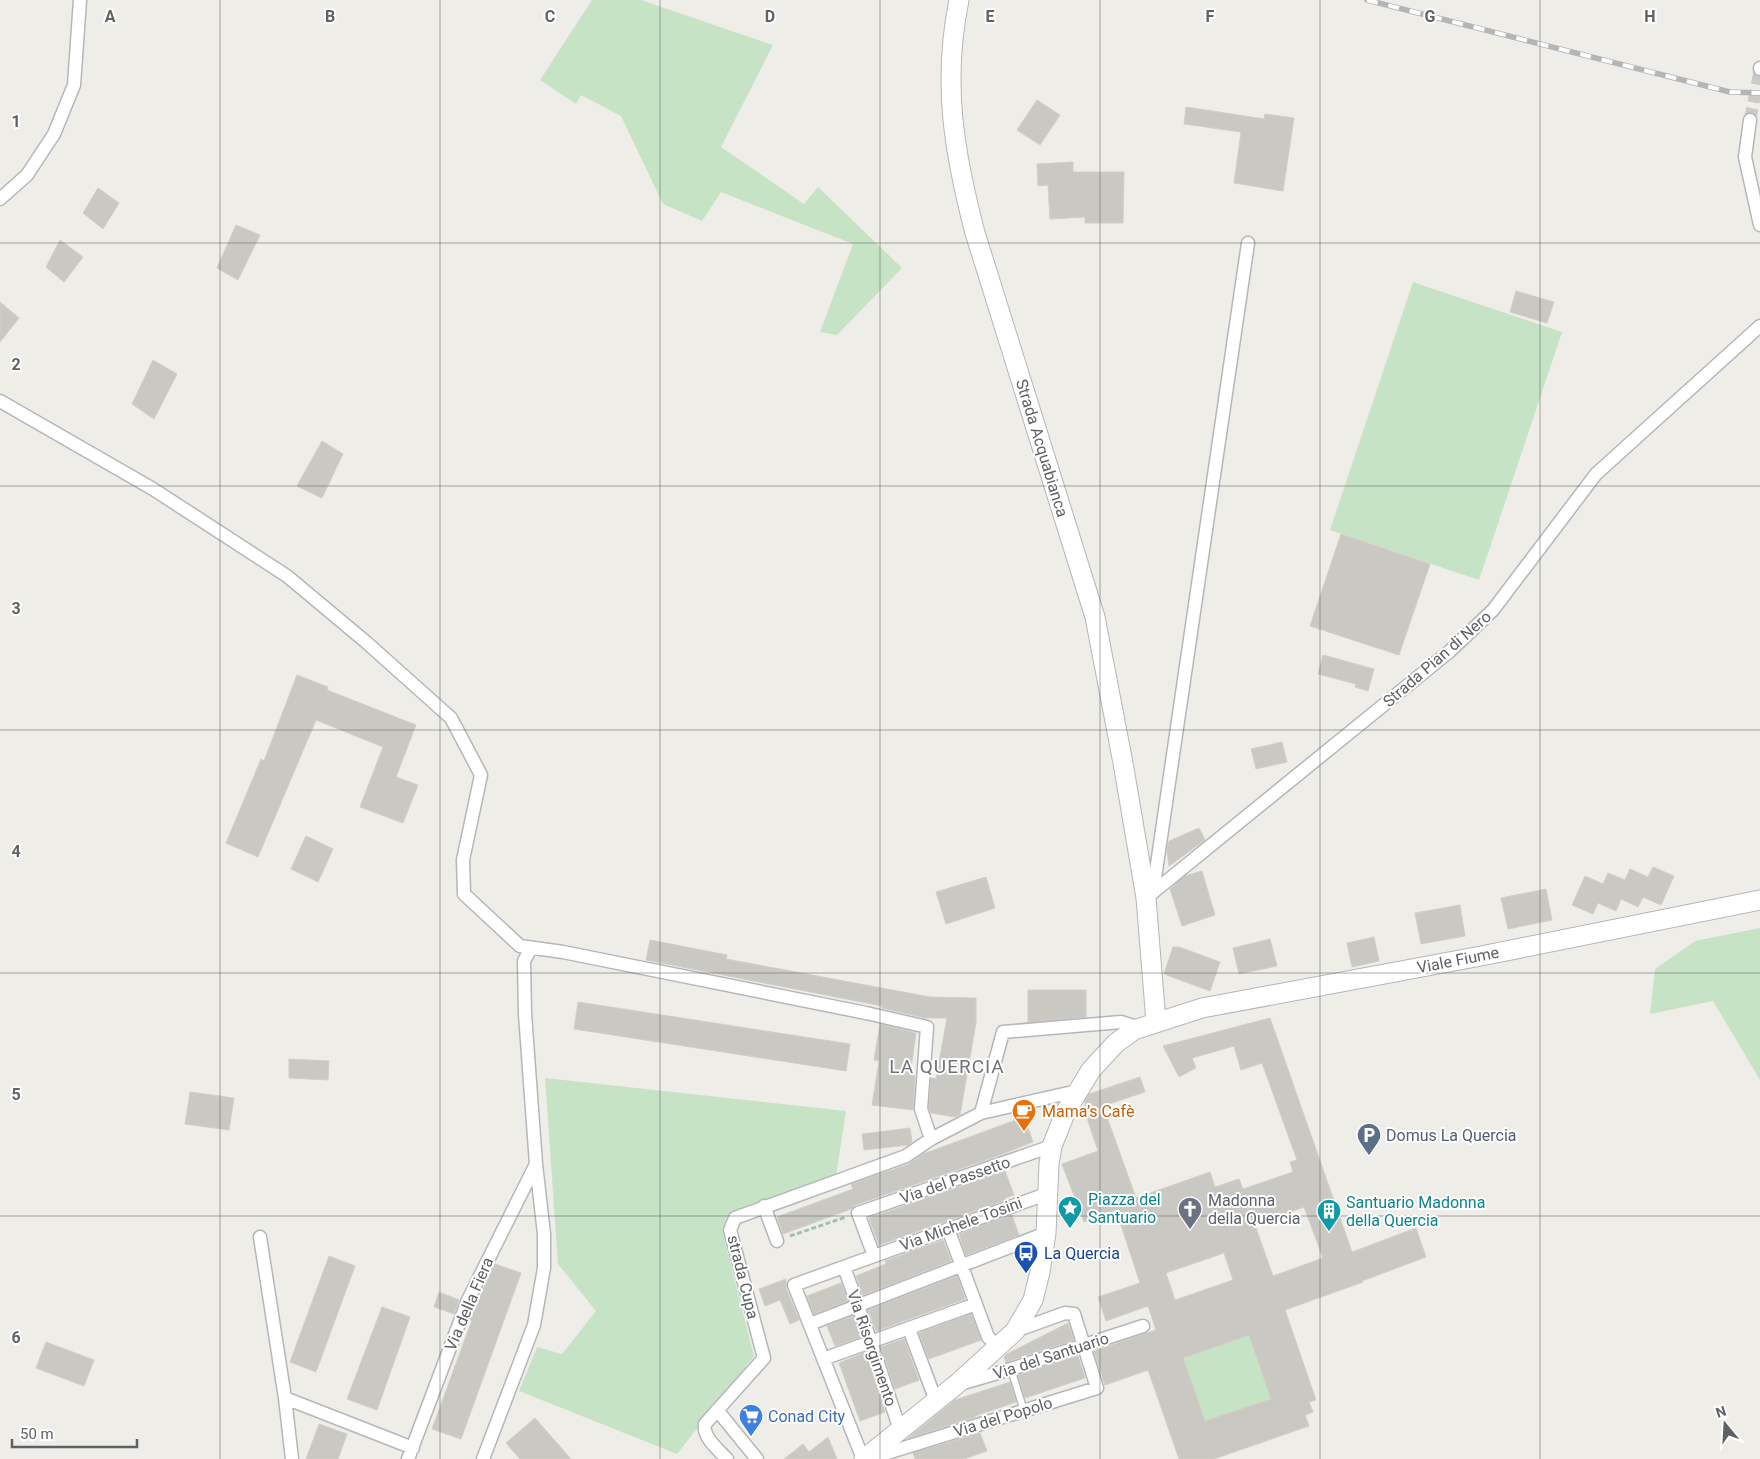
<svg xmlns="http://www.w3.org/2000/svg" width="1760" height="1459" font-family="Roboto,sans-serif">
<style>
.green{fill:#c7e3c6}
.building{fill:#cac8c3;stroke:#d3cec6;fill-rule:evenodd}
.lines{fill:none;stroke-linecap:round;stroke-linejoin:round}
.street-tunnel{stroke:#cbcac6;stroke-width:12;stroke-dasharray:12 6;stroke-linecap:butt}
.lane-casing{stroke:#b4b7ba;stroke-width:9}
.street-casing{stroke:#b4b7ba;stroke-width:15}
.secondary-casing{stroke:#b3b6ba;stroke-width:21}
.path{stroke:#a0c4a9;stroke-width:3;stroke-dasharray:5 2.5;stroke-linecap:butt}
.lane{stroke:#fff;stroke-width:6}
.street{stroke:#fff;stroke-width:12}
.secondary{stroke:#fff;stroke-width:19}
.rail-casing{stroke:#b4b5b5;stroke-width:5.5}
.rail{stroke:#fff;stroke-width:4;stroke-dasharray:11;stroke-linecap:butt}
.grid{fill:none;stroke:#5e6265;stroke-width:1;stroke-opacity:0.55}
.labels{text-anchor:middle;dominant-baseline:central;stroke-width:4;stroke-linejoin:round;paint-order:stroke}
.street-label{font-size:16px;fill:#5e6265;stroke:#fff}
.food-label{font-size:16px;fill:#c56008;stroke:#fff;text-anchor:start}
.service-label{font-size:16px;fill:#4e5e75;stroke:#fff;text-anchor:start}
.culture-label{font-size:16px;fill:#0d838f;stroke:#fff;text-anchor:start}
.worship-label{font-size:16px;fill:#5b616d;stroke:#fff;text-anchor:start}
.transit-label{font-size:16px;fill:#164399;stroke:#fff;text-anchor:start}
.shop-label{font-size:16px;fill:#366cbe;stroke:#fff;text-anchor:start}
.quarter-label{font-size:19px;letter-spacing:1px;fill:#6f7477;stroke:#fff}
.grid-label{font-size:16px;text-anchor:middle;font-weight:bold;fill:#5e6265;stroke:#fff;stroke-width:4;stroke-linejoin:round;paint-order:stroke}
</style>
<rect width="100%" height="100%" fill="#efede7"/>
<path class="green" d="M 592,0 L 641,0 L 773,45 L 721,147 L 804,204 L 818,187 L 902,268 L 837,335 L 820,332 L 853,244 L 721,192 L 702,221 L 663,204 L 621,116 L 581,95 L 576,104 L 540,80 Z
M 1413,282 L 1562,332 L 1479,580 L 1330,530 Z
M 1760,928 L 1760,1080 L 1713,1001 L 1650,1014 L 1655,969 L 1695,941 Z
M 545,1078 L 846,1111 L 836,1176 L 733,1212 L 727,1216 L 722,1230 L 754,1356 L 677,1454 L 519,1391 L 537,1347 L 562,1354 L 596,1311 L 558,1264 Z
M 1249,1335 L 1271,1399 L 1205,1421 L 1183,1358 Z"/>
<path class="building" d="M 1037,100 L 1060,115 L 1040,145 L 1017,130 Z
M 1186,107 L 1264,119 L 1265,114 L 1294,118 L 1283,191 L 1234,183 L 1241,132 L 1184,124 Z
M 1073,162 L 1073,172 L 1124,172 L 1123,223 L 1085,223 L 1085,217 L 1050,219 L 1048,185 L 1038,186 L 1037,164 Z
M 98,188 L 119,203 L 103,229 L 83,213 Z
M 236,225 L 260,235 L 238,280 L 217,268 Z
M 60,240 L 83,257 L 64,282 L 46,267 Z
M 1516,291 L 1554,302 L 1547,323 L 1510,312 Z
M 0,302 L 19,318 L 0,342 Z
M 153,360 L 177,374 L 154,419 L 132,404 Z
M 322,441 L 343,454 L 322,498 L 297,486 Z
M 1341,534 L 1430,564 L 1399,655 L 1310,626 Z
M 1323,655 L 1374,669 L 1368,691 L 1355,687 L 1356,684 L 1318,674 Z
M 297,675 L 328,687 L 327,690 L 416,725 L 396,777 L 418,785 L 403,823 L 360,807 L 383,747 L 316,720 L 258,857 L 226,843 L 261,759 L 264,761 Z
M 1282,742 L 1287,762 L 1256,769 L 1251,749 Z
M 1199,828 L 1205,840 L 1169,866 L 1167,850 L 1169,841 Z
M 306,836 L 333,849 L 318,882 L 291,869 Z
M 1653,867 L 1674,876 L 1661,905 L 1643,897 L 1638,907 L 1621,899 L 1616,911 L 1598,903 L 1593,914 L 1572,905 L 1585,876 L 1603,884 L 1608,873 L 1625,880 L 1630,869 L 1648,877 Z
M 1202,871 L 1215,915 L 1182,926 L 1170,889 L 1185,876 Z
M 986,877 L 995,908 L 946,924 L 936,892 Z
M 1546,889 L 1552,920 L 1508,929 L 1501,898 Z
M 1460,905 L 1465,936 L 1421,944 L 1415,913 Z
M 1374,937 L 1379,961 L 1352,967 L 1347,943 Z
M 1270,939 L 1277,966 L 1239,974 L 1233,948 Z
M 650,940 L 727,955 L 726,959 L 930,997 L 976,998 L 976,1023 L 960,1115 L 955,1117 L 931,1113 L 929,1108 L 931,1078 L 936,1079 L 947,1018 L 925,1018 L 882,1008 L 882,1006 L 646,960 Z
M 1173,947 L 1179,947 L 1220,962 L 1210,991 L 1164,974 Z
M 1028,990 L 1086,990 L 1086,1017 L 1028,1022 Z
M 578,1002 L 850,1044 L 846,1071 L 574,1029 Z
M 1270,1018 L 1352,1252 L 1416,1228 L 1426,1257 L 1362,1281 L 1363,1282 L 1285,1310 L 1316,1400 L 1309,1402 L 1313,1412 L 1305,1415 L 1309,1426 L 1214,1459 L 1179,1459 L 1148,1370 L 1105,1385 L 1094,1351 L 1156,1330 L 1148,1306 L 1106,1321 L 1098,1297 L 1140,1283 L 1116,1210 L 1084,1222 L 1062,1164 L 1098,1151 L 1085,1112 L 1085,1101 L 1089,1094 L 1140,1077 L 1145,1092 L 1103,1106 L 1136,1198 L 1210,1172 L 1215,1187 L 1239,1179 L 1243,1189 L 1293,1172 L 1290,1162 L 1297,1160 L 1262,1063 L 1241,1070 L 1234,1046 L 1192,1058 L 1196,1068 L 1179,1077 L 1163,1046 ZM 1304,1207 L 1323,1258 L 1273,1276 L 1255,1225 ZM 1224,1253 L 1233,1280 L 1175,1300 L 1166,1273 ZM 1249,1335 L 1271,1399 L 1205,1421 L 1183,1358 Z
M 880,1024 L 916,1033 L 910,1075 L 915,1076 L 913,1110 L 872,1105 L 879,1061 L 874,1060 Z
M 289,1059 L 329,1061 L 328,1080 L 289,1078 Z
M 190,1092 L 234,1098 L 229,1130 L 185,1124 Z
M 1024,1117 L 1033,1142 L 1000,1155 L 855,1205 L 851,1209 L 783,1234 L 777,1217 L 853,1189 L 851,1184 L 909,1164 L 923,1154 Z
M 910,1128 L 912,1142 L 908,1145 L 864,1150 L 862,1134 Z
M 1005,1171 L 1014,1195 L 1005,1198 L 1006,1200 L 879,1245 L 869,1218 Z
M 1012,1215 L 1019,1235 L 966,1255 L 959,1234 Z
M 943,1240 L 951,1261 L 863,1295 L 856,1276 L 886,1264 L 885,1261 Z
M 329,1256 L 355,1266 L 316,1372 L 290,1362 Z
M 495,1264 L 521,1273 L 461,1439 L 432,1429 L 472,1320 L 469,1320 L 475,1305 L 477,1306 L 484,1287 Z
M 957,1276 L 965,1299 L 876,1331 L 868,1310 Z
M 786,1279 L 786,1288 L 799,1320 L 790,1324 L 780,1300 L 765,1306 L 759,1289 Z
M 841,1283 L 848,1301 L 814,1314 L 807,1296 Z
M 439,1292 L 459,1300 L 454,1314 L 434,1307 Z
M 382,1307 L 410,1317 L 377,1410 L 347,1399 Z
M 971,1314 L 981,1340 L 929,1359 L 919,1333 Z
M 853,1316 L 861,1337 L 835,1346 L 827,1326 Z
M 1068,1323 L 1074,1340 L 1006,1362 L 1004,1357 L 1007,1354 Z
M 904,1339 L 919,1380 L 895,1389 L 881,1347 Z
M 46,1342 L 94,1360 L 84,1386 L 36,1368 Z
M 866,1352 L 885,1412 L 860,1421 L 839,1363 Z
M 1078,1356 L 1085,1378 L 1025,1398 L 1018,1375 Z
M 1010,1382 L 1016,1402 L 975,1416 L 975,1417 L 908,1438 L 955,1400 Z
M 535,1418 L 571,1459 L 520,1459 L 506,1443 Z
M 319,1424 L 347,1434 L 338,1459 L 306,1459 Z
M 980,1433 L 987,1451 L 964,1459 L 915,1459 L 913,1453 Z
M 828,1437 L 837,1459 L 784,1459 L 803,1444 L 809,1452 Z"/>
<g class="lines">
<path class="street-tunnel" d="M 1750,120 L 1760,69"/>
<defs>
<path id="lane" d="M 1011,1369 L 1024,1411"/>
<path id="street" d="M 1760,69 L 1760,68
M 1750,120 L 1745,157 L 1760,225
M 0,199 L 27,175 L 54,134 L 74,85 L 80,0
M 0,401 L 153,489 L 287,576 L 366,642 L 451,718 L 481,775 L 463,860 L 464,894 L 520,946 L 563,952 L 866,1013 L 927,1027 L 921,1109 L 931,1139
M 1147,895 L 1155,878 L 1248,243
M 1146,898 L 1450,651 L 1493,610 L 1596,474 L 1760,326
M 981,1113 L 1003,1032 L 1121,1022 L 1140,1028
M 764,1206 L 777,1241
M 948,1229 L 988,1337 L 999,1347
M 260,1237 L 285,1398 L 292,1459
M 874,1256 L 1049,1193
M 844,1267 L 871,1342 L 900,1430
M 810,1324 L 1046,1233
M 909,1329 L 936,1401
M 823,1359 L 976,1304
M 960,1384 L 1011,1369 L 1143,1326
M 285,1398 L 413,1448
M 717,1410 L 757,1459
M 871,1458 L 1097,1388 L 1074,1314 L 1065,1313 L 1015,1331
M 408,1459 L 468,1300 L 536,1164
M 483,1459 L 534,1325 L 544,1268 L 544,1234 L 536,1164 L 525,1014 L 524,961 L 531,948
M 727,1459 C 719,1450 702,1437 705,1424 L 764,1358 L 730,1230 L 735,1218 L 906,1156 L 931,1139 L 981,1113 L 1077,1091
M 863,1459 L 794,1285 L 874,1256 L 858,1213 L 1052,1146"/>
<path id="secondary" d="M 959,0 C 942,83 954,152 975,233 L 1095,617 L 1123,763 L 1146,898 L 1156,1022
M 864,1459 L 957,1384 L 1015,1331 L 1033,1300 L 1040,1272 L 1046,1233 L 1049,1164 L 1052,1146 L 1066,1111 L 1091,1070 L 1116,1043 L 1134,1030 L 1202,1008 L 1481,956 L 1760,900"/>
</defs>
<use href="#lane" class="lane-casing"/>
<use href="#street" class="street-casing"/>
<use href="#secondary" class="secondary-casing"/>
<path class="path" d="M 790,1236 L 846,1217"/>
<use href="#lane" class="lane"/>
<use href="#street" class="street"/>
<use href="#secondary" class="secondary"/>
<defs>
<path id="rail" d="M 1367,0 L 1730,92 L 1760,93"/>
</defs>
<use href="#rail" class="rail-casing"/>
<use href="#rail" class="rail"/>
</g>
<path class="grid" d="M 220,0 L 220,1459M 440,0 L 440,1459M 660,0 L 660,1459M 880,0 L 880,1459M 1100,0 L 1100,1459M 1320,0 L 1320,1459M 1540,0 L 1540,1459M 0,243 L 1760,243M 0,486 L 1760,486M 0,730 L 1760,730M 0,973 L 1760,973M 0,1216 L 1760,1216"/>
<defs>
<symbol id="cafe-pin" viewBox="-11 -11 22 30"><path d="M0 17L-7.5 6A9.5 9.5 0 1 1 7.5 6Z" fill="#e8710a" stroke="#fff"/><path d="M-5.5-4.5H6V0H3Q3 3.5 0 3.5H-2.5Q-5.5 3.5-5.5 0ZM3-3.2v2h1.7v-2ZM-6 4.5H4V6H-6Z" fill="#fff"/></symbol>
<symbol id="parking-pin" viewBox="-11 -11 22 30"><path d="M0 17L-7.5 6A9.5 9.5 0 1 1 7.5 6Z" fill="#5c6f8a" stroke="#fff"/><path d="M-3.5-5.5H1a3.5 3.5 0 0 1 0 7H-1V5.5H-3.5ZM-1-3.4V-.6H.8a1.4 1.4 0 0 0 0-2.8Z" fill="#fff"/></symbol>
<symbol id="sight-pin" viewBox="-11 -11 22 30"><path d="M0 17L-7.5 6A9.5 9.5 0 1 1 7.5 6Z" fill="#0f9aa8" stroke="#fff"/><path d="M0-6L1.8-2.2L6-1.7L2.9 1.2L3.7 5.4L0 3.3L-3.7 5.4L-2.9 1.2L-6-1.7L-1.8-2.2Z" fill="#fff"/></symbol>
<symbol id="church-pin" viewBox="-11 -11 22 30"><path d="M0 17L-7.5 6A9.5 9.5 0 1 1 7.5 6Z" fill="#6b7280" stroke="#fff"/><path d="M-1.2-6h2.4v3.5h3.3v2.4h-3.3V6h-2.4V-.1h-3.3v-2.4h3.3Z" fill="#fff"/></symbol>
<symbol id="building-pin" viewBox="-11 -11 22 30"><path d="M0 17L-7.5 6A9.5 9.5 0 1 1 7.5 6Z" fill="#0f9aa8" stroke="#fff"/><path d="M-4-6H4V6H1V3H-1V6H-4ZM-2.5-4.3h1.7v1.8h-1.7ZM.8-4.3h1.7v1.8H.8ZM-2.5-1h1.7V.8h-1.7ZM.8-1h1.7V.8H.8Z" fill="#fff"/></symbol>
<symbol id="bus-pin" viewBox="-11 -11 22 30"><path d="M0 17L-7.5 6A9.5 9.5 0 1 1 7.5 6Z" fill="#1a4fb4" stroke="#fff"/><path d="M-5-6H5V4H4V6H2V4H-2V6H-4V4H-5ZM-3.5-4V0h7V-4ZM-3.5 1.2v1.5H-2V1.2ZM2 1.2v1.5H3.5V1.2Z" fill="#fff"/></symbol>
<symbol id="supermarket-pin" viewBox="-11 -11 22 30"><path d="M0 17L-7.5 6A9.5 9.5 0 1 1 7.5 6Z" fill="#3f7fe0" stroke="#fff"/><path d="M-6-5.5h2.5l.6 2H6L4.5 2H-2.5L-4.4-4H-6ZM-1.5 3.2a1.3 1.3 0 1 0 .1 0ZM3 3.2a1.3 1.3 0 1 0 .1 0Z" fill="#fff"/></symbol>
</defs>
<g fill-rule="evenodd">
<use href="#cafe-pin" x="1010" y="1097" width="28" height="38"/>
<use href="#parking-pin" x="1355" y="1121" width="28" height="38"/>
<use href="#sight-pin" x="1056" y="1194" width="28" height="38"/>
<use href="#church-pin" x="1176" y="1195" width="28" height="38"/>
<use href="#building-pin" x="1315" y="1197" width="28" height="38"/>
<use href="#bus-pin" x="1012" y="1239" width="28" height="38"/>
<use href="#supermarket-pin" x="737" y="1402" width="28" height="38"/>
</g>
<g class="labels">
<g class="street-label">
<text transform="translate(1042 448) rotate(73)">Strada Acquabianca</text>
<text transform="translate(1437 659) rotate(-41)">Strada Pian di Nero</text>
<text transform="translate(1458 960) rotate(-11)">Viale Fiume</text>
<text transform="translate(955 1180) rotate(-19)">Via del Passetto</text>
<text transform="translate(961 1224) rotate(-20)">Via Michele Tosini</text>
<text transform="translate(743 1277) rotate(76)">strada Cupa</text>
<text transform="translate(469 1304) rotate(-67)">Via della Fiera</text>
<text transform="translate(872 1348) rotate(71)">Via Risorgimento</text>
<text transform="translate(1051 1356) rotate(-18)">Via del Santuario</text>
<text transform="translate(1003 1417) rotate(-17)">Via del Popolo</text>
</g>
<g class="food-label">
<text x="1042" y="1111">Mama’s Cafè</text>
</g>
<g class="service-label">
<text x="1386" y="1135">Domus La Quercia</text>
</g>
<g class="culture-label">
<text x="1088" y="1199">Piazza del<tspan x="1088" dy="18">Santuario</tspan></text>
<text x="1346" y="1202">Santuario Madonna<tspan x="1346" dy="18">della Quercia</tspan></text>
</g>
<g class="worship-label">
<text x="1208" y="1200">Madonna<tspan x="1208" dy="18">della Quercia</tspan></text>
</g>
<g class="transit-label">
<text x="1044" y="1253">La Quercia</text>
</g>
<g class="shop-label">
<text x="768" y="1416">Conad City</text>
</g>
<g class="quarter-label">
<text x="947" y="1066">LA QUERCIA</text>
</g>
</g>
<g class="grid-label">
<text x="110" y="22">A</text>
<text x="330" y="22">B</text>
<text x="550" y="22">C</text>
<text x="770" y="22">D</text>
<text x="990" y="22">E</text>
<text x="1210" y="22">F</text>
<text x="1430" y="22">G</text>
<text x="1650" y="22">H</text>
<text x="16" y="127">1</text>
<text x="16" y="370">2</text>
<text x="16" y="614">3</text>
<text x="16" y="857">4</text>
<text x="16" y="1100">5</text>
<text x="16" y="1343">6</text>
</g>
<g transform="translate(1725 1424) rotate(342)" stroke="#ffffff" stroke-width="4" paint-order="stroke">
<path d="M0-4L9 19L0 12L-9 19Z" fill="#5e6265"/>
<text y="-8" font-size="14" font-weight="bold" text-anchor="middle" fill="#5e6265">N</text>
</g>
<path d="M12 1439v8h125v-8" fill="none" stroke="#5e6265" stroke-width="2.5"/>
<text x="20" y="1439" font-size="15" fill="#5e6265" stroke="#ffffff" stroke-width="4" paint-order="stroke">50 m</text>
</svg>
